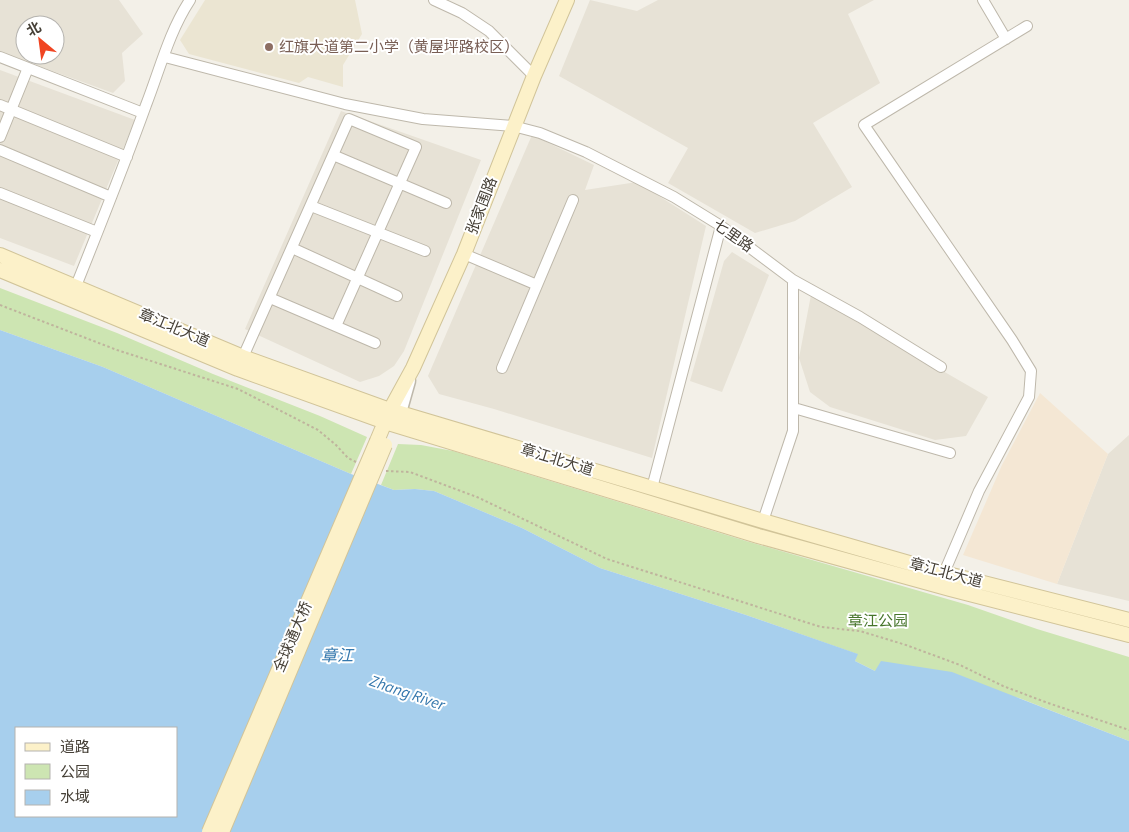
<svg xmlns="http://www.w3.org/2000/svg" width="1129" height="832" font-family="'Source Sans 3','Noto Sans SC',sans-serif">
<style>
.residential{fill:#e7e2d6;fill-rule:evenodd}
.commercial{fill:#f4e7d4}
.education{fill:#ebe5d2}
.green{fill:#cde5b2}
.water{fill:#a7cfed;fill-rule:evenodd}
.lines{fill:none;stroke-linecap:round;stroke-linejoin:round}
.minor-casing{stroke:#beb8ab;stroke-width:12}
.tertiary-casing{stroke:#beb8ab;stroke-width:15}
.secondary-casing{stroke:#d1c499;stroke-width:16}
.path{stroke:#bfb49d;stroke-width:2;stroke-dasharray:2.5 2.5;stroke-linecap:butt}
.minor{stroke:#fff;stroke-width:10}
.tertiary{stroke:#fff;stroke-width:12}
.secondary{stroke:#fcf1c9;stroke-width:14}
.secondary-bridge-casing{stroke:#d1c499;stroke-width:16;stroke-linecap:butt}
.secondary-bridge{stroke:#fcf1c9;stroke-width:14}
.education-dot{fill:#8d6e63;stroke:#fff;stroke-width:2}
.labels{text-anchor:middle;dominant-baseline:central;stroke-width:4;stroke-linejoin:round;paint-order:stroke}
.education-label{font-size:15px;fill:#785e54;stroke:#fff;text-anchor:start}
.street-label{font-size:15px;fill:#464037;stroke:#fff}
.park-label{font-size:15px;fill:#47752c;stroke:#fff}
.water-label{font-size:16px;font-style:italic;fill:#3578ad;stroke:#fff}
</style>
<rect width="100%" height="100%" fill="#f3f0e8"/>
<path class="residential" d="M 0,0 L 119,0 L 143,34 L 122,53 L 125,81 L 113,93 L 0,52 ZM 25,25 L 55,25 L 55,55 L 25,55 Z
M 590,0 L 637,11 L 658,0 L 874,0 L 848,14 L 880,83 L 813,123 L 852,187 L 795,221 L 755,233 L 668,183 L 688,148 L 559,76 Z
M 0,70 L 135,120 L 74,266 L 0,238 Z
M 341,111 L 481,160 L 404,351 L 394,366 L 379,376 L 360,382 L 245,329 Z
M 532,135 L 594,165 L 585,190 L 637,182 L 706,226 L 652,458 L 494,409 L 439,394 L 428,376 Z
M 732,252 L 769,275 L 722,392 L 690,381 L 724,261 Z
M 811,295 L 988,397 L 966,436 L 935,440 L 830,407 L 810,392 L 799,358 Z
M 1129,435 L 1129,601 L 1057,584 L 1108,454 Z"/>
<path class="commercial" d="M 1040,393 L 1108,454 L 1057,584 L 963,555 L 1002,465 Z"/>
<path class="education" d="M 205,0 L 355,0 L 362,34 L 343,65 L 343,87 L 308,77 L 299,83 L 189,54 L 180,40 Z"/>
<path class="green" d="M 0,288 L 117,333 L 213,374 L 320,416 L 367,437 L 351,474 L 103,367 L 0,330 Z
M 398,444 L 421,445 L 453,451 L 746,541 L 968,605 L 1037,629 L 1129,657 L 1129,741 L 1019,698 L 875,671 L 855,661 L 857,654 L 746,615 L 600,568 L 522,528 L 434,491 L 415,489 L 394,490 L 381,485 Z"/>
<path class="water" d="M 0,330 L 103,367 L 351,474 L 394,490 L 415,489 L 434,491 L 522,528 L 600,568 L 746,615 L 858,654 L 855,661 L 875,671 L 881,661 L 952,672 L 1129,741 L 1129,832 L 0,832 ZM 16,728 L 176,728 L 176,816 L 16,816 Z"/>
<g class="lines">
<defs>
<path id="minor" d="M 434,0 L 462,13 L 489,31 L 534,76
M 983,0 L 1006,39
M 0,57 L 143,113
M 165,57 L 345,104 L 423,119 L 513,126 L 540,133 L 586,152 L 674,197 L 721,226 L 793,280 L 860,317 L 941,367
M 0,105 L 127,157
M 0,137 L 28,68
M 0,150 L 111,197
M 333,155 L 446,203
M 0,193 L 97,232
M 311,206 L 425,251
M 292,248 L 397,296
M 464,254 L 537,285
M 76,286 C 100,226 124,166 146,105 C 160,69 169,32 190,0
M 270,298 L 375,343
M 243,357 L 349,119 L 416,147 L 336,326
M 502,368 L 573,200
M 794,408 L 950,453
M 652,488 L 721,226
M 763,521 L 793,431 L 793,280
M 944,573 L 979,491 L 1029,397 L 1031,371 L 1012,340 L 864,125 L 1027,26"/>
<path id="tertiary" d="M 400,413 L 409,381"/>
<path id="secondary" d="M 0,255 L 243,357 L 390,410 L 763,521 L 944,573 L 1129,620
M 0,270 L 238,369 L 385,422 L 758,536 L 950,589 L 1129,635
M 377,441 L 390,410 L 413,368 L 464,254 L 534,76 L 567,0"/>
</defs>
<use href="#minor" class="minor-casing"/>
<use href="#tertiary" class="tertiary-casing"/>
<use href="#secondary" class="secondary-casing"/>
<path class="path" d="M 0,305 L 117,350 L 238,389 L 318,430 L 336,445 L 348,458 L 356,462
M 386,471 L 410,472 L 477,497 L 607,559 L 821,627 L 860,631 L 906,645 L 960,665 L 1003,686 L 1048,703 L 1129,730"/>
<use href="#minor" class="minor"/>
<use href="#tertiary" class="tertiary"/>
<use href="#secondary" class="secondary"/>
<defs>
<path id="secondary-bridge" d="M 209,832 L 377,441
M 222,832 L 385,445"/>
</defs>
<use href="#secondary-bridge" class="secondary-bridge-casing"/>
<use href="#secondary-bridge" class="secondary-bridge"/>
</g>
<circle class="education-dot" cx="269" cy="47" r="5"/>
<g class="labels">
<g class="education-label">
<text x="279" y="47">红旗大道第二小学（黄屋坪路校区）</text>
</g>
<g class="street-label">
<text transform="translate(482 206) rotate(-69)">张家围路</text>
<text transform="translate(733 236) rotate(35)">七里路</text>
<text transform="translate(174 328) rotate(23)">章江北大道</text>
<text transform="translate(557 460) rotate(17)">章江北大道</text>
<text transform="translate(946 573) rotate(15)">章江北大道</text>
<text transform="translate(293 637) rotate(-67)">全球通大桥</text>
</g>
<g class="park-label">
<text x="878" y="621">章江公园</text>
</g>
<g class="water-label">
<text x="337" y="656">章江</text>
<text transform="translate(407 693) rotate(19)">Zhang River</text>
</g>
</g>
<rect x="15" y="727" width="162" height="90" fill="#ffffff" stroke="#b5b3af"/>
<rect x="25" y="743" width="25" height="8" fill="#fcf1c9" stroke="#b5b3af"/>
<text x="60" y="752" font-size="15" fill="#464037">道路</text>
<rect x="25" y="764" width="25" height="15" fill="#cde5b2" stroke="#b5b3af"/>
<text x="60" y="777" font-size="15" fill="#464037">公园</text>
<rect x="25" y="790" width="25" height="15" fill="#a7cfed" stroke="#b5b3af"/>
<text x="60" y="802" font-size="15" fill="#464037">水域</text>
<g transform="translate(40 40) rotate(331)"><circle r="24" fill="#ffffff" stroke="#b5b3af"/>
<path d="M0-4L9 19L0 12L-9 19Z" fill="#f04522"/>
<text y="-8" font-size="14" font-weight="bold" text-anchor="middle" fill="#464037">北</text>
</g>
</svg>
